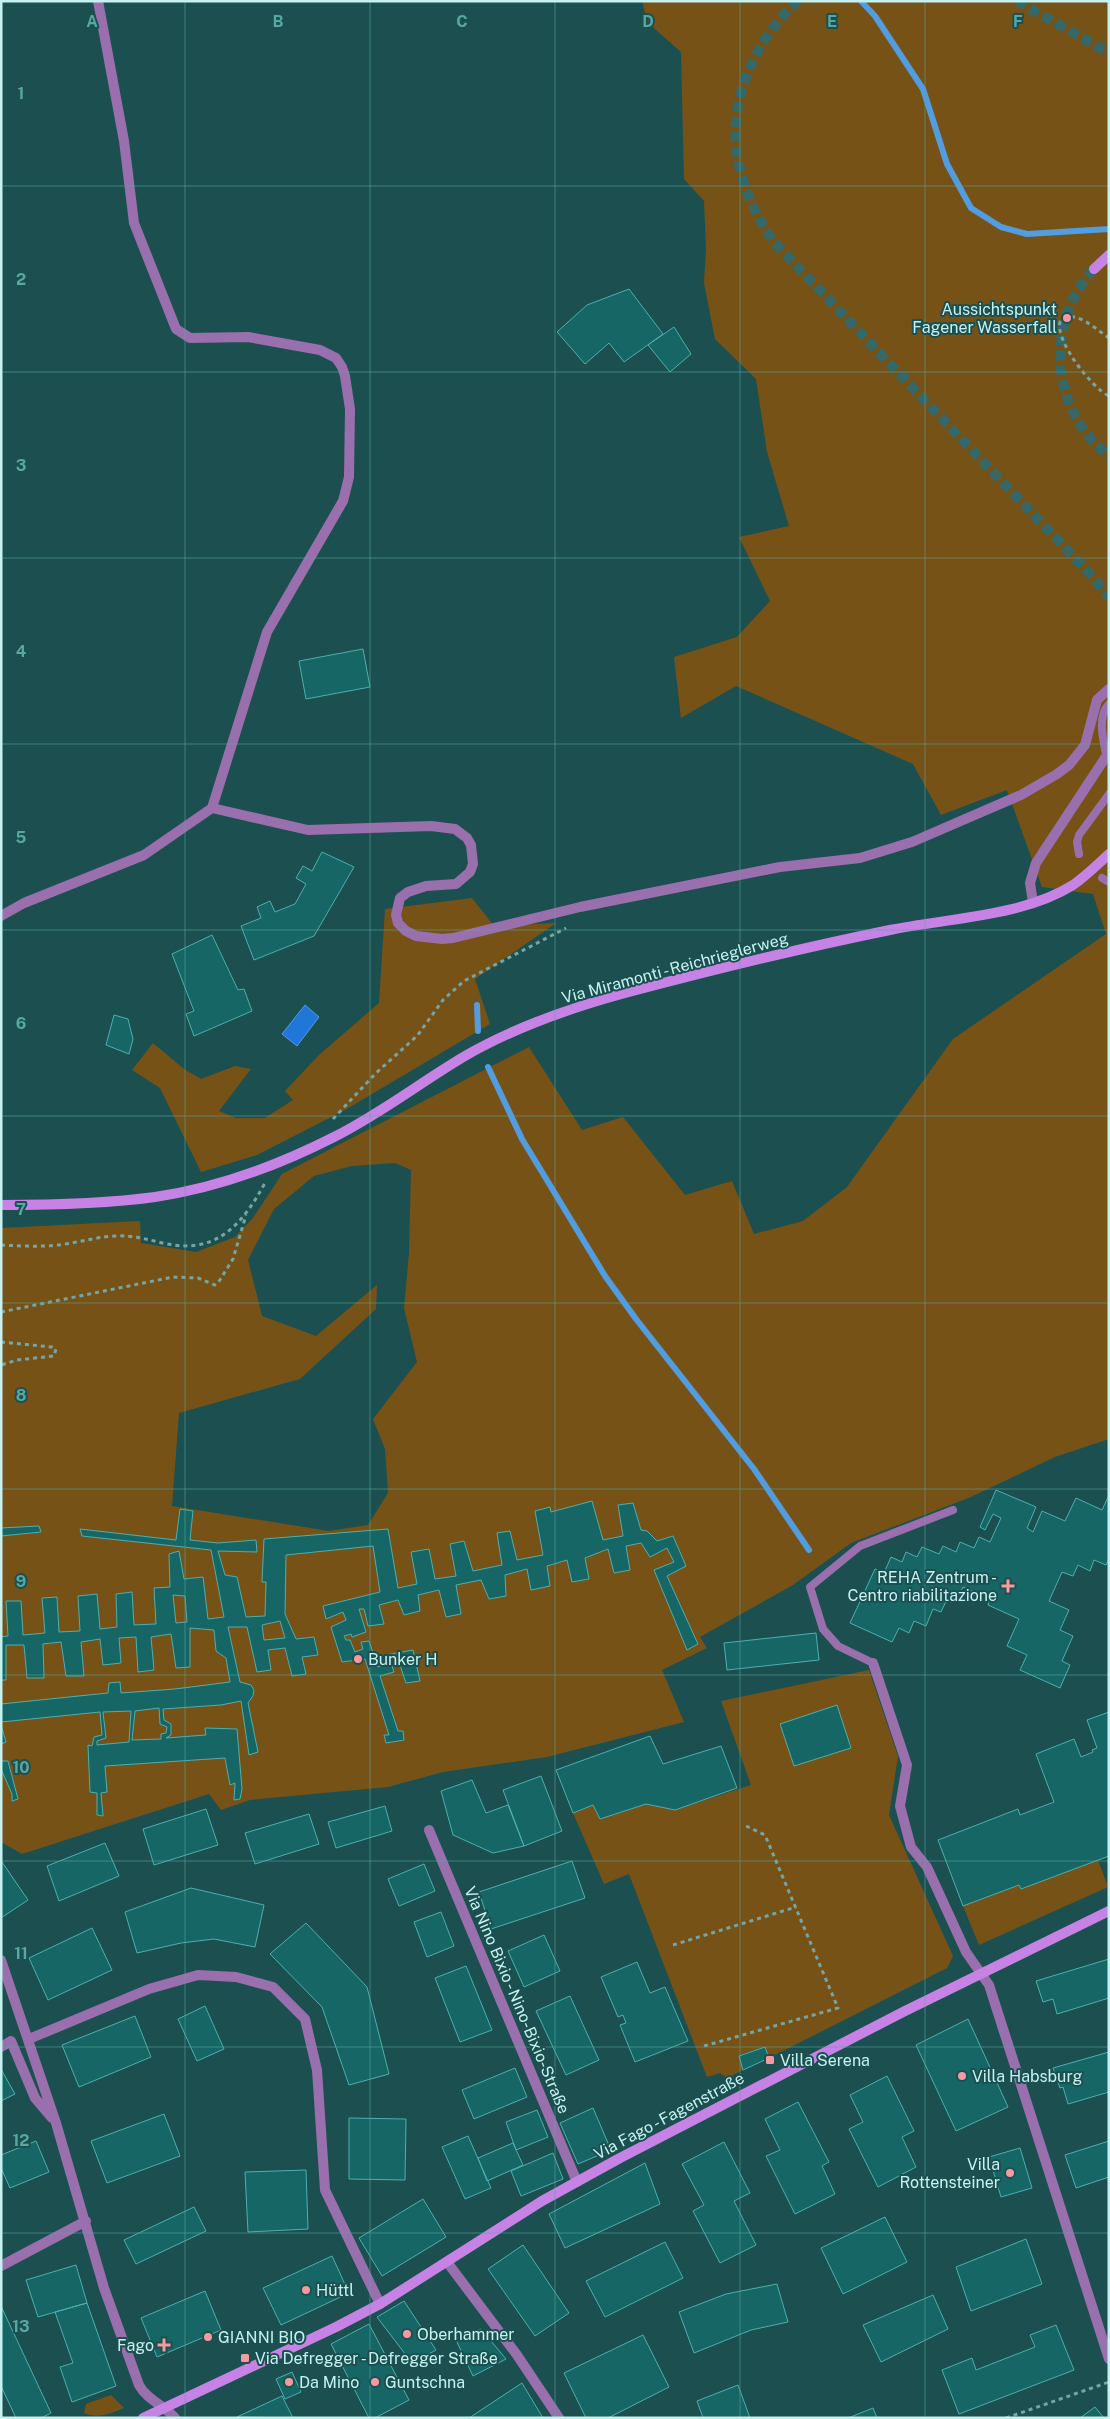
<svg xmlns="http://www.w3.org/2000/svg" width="1110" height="2419" font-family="'Public Sans',sans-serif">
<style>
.green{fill:#775217;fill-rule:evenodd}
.water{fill:#2177d9;stroke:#529ce0}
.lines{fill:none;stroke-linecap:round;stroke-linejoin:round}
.stream{stroke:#529ce0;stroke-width:6}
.building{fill:#176666;stroke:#4eafaf;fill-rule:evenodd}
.secondary-tunnel{stroke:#356868;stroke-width:10;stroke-dasharray:10 5;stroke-linecap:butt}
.path{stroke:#76a5a5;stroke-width:3;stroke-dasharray:4 4;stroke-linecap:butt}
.lane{stroke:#9a6fad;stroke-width:8}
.street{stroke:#9a6fad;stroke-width:10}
.secondary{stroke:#c782e5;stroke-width:10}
.grid{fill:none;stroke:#58a7a2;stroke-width:1;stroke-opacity:0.55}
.poi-dot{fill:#f49aa1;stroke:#1c5050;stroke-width:2}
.labels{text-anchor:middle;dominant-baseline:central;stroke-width:4;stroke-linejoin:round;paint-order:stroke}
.poi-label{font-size:16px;fill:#c5f1f0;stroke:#1c5050;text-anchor:start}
.street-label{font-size:16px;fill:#c5f1f0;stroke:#1c5050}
.grid-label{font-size:16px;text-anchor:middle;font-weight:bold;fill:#58a7a2;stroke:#1c5050;stroke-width:4;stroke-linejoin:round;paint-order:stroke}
</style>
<rect width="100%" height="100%" fill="#1c5050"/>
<path class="green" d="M 642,1 L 1109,1 L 1109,1439 L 1055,1457 L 971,1497 L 851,1543 L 793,1585 L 700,1637 L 707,1648 L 662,1670 L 684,1722 L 547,1757 L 443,1772 L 388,1787 L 250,1800 L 221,1810 L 209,1794 L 22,1854 L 1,1842 L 1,1228 L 140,1221 L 141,1243 L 196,1252 L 235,1237 L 253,1218 L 282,1174 L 529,1047 L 582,1130 L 623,1117 L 685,1195 L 732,1181 L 754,1234 L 803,1221 L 847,1187 L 953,1039 L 1106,934 L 1093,894 L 1042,887 L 1007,790 L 941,815 L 913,764 L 736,686 L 681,718 L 674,657 L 737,637 L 770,601 L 739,537 L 789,526 L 767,452 L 756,379 L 715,339 L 704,283 L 706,249 L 704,201 L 684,179 L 681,52 L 647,22 ZM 395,1163 L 411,1170 L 409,1253 L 404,1308 L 417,1362 L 373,1419 L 385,1449 L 388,1493 L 368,1525 L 329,1531 L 172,1506 L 179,1413 L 300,1379 L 376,1309 L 377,1285 L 316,1336 L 262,1316 L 248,1260 L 274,1209 L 314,1176 L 352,1166 Z
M 472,898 L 494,926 L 556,923 L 475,979 L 490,1024 L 345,1110 L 257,1155 L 201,1172 L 160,1088 L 132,1070 L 153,1043 L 184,1069 L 201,1079 L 235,1066 L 251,1069 L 219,1111 L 236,1118 L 265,1118 L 293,1100 L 285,1091 L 319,1055 L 379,1003 L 385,909 Z
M 869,1670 L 898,1756 L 889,1815 L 953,1956 L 947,1968 L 769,2058 L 765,2047 L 739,2055 L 743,2070 L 727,2078 L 720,2073 L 707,2077 L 629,1874 L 604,1884 L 573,1813 L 593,1805 L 600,1819 L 646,1804 L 675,1810 L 751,1785 L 721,1701 Z
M 1098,1860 L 1108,1887 L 979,1945 L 963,1906 L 1019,1885 L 1021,1889 Z
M 111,2395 L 124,2408 C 109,2414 99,2419 84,2413 L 86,2404 Z"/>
<path class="water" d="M 305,1005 L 319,1017 L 297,1046 L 282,1034 Z"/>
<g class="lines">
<path class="stream" d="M 861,1 L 875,16 L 923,89 L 947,164 L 971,208 L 1001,227 L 1027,234 L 1109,229
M 477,1005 L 478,1031
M 488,1067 L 522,1139 L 605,1276 L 636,1319 L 754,1469 L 809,1550"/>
</g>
<path class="building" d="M 629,289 L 663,334 L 624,362 L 609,343 L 585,364 L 557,332 L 587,305 Z
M 674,327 L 691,354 L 670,372 L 648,345 Z
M 363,649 L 370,687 L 306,699 L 299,661 Z
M 322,852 L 354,867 L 314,936 L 254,960 L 241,926 L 261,918 L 257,907 L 270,901 L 275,912 L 295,904 L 306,884 L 296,878 L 303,866 L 312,871 Z
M 212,935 L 238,990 L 244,989 L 252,1011 L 194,1036 L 186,1014 L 194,1011 L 172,954 Z
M 114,1015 L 128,1019 L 133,1039 L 129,1054 L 106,1045 Z
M 996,1490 L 1036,1507 L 1027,1528 L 1033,1532 L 1042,1511 L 1065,1521 L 1076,1498 L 1102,1510 L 1109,1495 L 1109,1559 L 1106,1565 L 1094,1560 L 1090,1571 L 1078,1565 L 1073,1576 L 1062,1572 L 1049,1601 L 1069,1610 L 1060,1630 L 1073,1636 L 1062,1661 L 1070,1665 L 1060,1688 L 1020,1670 L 1027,1655 L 1007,1646 L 1019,1619 L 988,1605 L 990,1599 L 963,1587 L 956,1601 L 948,1597 L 941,1612 L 933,1609 L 926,1626 L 914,1621 L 909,1633 L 899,1628 L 892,1642 L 850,1623 L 875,1569 L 884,1573 L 891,1557 L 902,1562 L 906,1552 L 917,1557 L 922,1547 L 939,1554 L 943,1546 L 956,1552 L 960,1542 L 974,1548 L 979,1537 L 990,1542 L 1001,1518 L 993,1514 L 985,1530 L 980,1527 Z
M 592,1501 L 603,1540 L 623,1536 L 618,1505 L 633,1503 L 641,1530 L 647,1531 L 657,1541 L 673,1536 L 686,1566 L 667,1576 L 698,1644 L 687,1650 L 654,1570 L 674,1562 L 667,1548 L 650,1557 L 641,1543 L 626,1546 L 630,1570 L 614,1573 L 608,1549 L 585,1558 L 589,1579 L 572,1582 L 567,1560 L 547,1566 L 550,1586 L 531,1590 L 527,1569 L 505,1575 L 506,1596 L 489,1599 L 481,1580 L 456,1585 L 461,1614 L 446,1617 L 439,1590 L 418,1595 L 420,1611 L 404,1615 L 398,1600 L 379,1605 L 384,1624 L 368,1626 L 364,1609 L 359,1609 L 366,1632 L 352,1637 L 351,1634 L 344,1636 L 346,1640 L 350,1640 L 355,1652 L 363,1649 L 361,1642 L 369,1641 L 378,1667 L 385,1664 L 386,1655 L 413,1650 L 420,1681 L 406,1683 L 398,1659 L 390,1660 L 394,1672 L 380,1676 L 398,1731 L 403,1731 L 404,1740 L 386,1743 L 384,1735 L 389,1735 L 365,1659 L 342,1662 L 331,1627 L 346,1620 L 343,1612 L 326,1619 L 323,1606 L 380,1592 L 373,1546 L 286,1555 L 285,1614 L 296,1639 L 314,1637 L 318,1655 L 302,1657 L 306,1674 L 292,1676 L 285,1648 L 268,1650 L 271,1670 L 257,1672 L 247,1627 L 228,1627 L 240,1682 L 251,1685 L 254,1690 L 253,1696 L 248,1703 L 258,1752 L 249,1755 L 241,1701 L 221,1705 L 163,1709 L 164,1720 L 171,1724 L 171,1735 L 166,1738 L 206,1735 L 205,1728 L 237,1729 L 242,1789 L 240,1799 L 234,1800 L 235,1783 L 230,1785 L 225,1758 L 105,1766 L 107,1792 L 101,1793 L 103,1816 L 97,1815 L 97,1793 L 90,1792 L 88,1745 L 92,1746 L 94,1737 L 102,1735 L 100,1712 L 1,1722 L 1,1704 L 108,1693 L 109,1683 L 120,1682 L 121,1693 L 175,1689 L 230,1682 L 226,1658 L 216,1651 L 214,1630 L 190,1628 L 190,1667 L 176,1668 L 171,1634 L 151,1637 L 154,1670 L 138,1672 L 136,1637 L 119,1638 L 121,1663 L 103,1665 L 100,1639 L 81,1642 L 84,1676 L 66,1676 L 61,1642 L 43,1644 L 44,1678 L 27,1678 L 24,1645 L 6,1645 L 6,1680 L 1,1680 L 1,1637 L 8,1636 L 6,1601 L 21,1601 L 23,1635 L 45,1633 L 42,1598 L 57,1597 L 59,1632 L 80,1631 L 78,1596 L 97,1594 L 100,1629 L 117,1627 L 116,1594 L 132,1592 L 134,1625 L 156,1624 L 154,1588 L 170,1587 L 169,1554 L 179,1551 L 184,1579 L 203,1577 L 208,1619 L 224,1617 L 211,1550 L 82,1536 L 80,1529 L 176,1540 L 180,1509 L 193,1511 L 190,1540 L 218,1543 L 256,1540 L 257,1552 L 218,1551 L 225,1575 L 237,1577 L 246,1617 L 265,1616 L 266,1582 L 262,1582 L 264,1539 L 388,1529 L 398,1588 L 417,1584 L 411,1552 L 429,1549 L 435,1579 L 456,1576 L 450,1544 L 464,1541 L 473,1571 L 502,1565 L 497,1533 L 510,1531 L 517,1560 L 543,1555 L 535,1511 L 550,1507 L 551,1512 ZM 173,1595 L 185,1596 L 187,1622 L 176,1623 ZM 280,1621 L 285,1638 L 264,1640 L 262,1625 ZM 159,1708 L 160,1724 L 167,1727 L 166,1733 L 161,1734 L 161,1739 L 132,1740 L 135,1711 ZM 131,1711 L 129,1742 L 97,1745 L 97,1741 L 106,1738 L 103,1712 Z
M 39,1526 L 41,1532 L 1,1536 L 1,1528 Z
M 816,1633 L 819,1660 L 727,1670 L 724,1643 Z
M 837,1705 L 851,1748 L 794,1766 L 780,1724 Z
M 1109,1712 L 1109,1856 L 1021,1889 L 1019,1885 L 963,1906 L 938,1840 L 1018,1809 L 1020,1815 L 1054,1802 L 1036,1754 L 1074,1739 L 1081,1757 L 1093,1752 L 1092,1750 L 1097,1748 L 1087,1720 Z
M 1,1725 L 6,1742 L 1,1744 Z
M 650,1736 L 663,1764 L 721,1746 L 737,1788 L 675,1810 L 646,1804 L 600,1819 L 593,1805 L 573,1813 L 556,1770 Z
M 1,1761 L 8,1761 L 18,1799 L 12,1801 L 12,1794 L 1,1769 Z
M 541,1776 L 562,1831 L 524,1846 L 503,1790 Z
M 472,1780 L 486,1813 L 508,1805 L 524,1846 L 493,1853 L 453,1835 L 441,1791 Z
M 385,1806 L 392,1831 L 336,1848 L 328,1822 Z
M 206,1809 L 218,1845 L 154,1865 L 143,1829 Z
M 309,1814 L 319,1844 L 255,1864 L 245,1833 Z
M 105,1843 L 119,1876 L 59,1901 L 47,1866 Z
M 572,1861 L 585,1898 L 491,1929 L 479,1892 Z
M 2,1862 L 28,1900 L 1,1918 L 1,1863 Z
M 424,1864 L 435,1891 L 399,1906 L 388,1879 Z
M 191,1888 L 264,1905 L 255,1947 L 214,1939 L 181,1943 L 137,1953 L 125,1912 Z
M 441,1912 L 454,1946 L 427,1957 L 414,1922 Z
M 306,1923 L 367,1987 L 389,2074 L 349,2085 L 322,2007 L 270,1954 Z
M 92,1928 L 112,1970 L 48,2000 L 29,1958 Z
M 544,1935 L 560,1971 L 524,1987 L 508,1951 Z
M 1109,1959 L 1109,1998 L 1057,2014 L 1053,1999 L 1043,2002 L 1036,1981 Z
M 637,1962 L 650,1993 L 665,1987 L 688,2041 L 635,2062 L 620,2025 L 626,2023 L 623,2015 L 618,2017 L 601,1977 Z
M 466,1966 L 492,2030 L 460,2042 L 435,1978 Z
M 570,1996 L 599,2060 L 566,2075 L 536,2011 Z
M 205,2006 L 224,2049 L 197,2061 L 178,2019 Z
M 135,2016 L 151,2057 L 79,2087 L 62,2045 Z
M 968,2019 L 1008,2107 L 956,2131 L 916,2045 Z
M 765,2047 L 769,2058 L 743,2070 L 739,2056 Z
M 1109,2052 L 1109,2092 L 1068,2104 L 1063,2087 L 1060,2088 L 1053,2068 Z
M 515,2068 L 527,2097 L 474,2119 L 462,2090 Z
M 1,2069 L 15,2094 L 1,2101 Z
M 887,2076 L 914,2131 L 902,2137 L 916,2167 L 878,2187 L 849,2129 L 863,2122 L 850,2095 Z
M 798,2102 L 829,2162 L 822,2166 L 835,2194 L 795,2214 L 766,2156 L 780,2150 L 765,2119 Z
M 593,2108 L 611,2150 L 578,2164 L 560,2123 Z
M 537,2110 L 548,2137 L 516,2150 L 506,2122 Z
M 164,2114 L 180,2156 L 107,2183 L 91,2141 Z
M 349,2118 L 406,2119 L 405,2180 L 349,2179 Z
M 468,2136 L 491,2188 L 465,2199 L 442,2147 Z
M 36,2141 L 49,2172 L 10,2188 L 1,2168 L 1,2155 Z
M 1109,2141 L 1109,2177 L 1076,2188 L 1065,2155 Z
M 724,2142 L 750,2193 L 734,2201 L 756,2245 L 720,2263 L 693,2211 L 704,2205 L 682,2164 Z
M 513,2143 L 523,2165 L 487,2181 L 478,2158 Z
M 1020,2148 L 1032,2188 L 1001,2197 L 989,2157 Z
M 553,2153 L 563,2179 L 521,2196 L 511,2171 Z
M 645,2163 L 660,2204 L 565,2248 L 549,2214 Z
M 306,2170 L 308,2229 L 248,2232 L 245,2172 Z
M 423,2199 L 446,2237 L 382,2276 L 359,2238 Z
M 194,2207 L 206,2231 L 136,2264 L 124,2240 Z
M 885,2217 L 907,2262 L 843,2294 L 821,2248 Z
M 1026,2239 L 1042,2284 L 971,2311 L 956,2267 Z
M 665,2242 L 683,2278 L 605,2317 L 586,2281 Z
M 523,2245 L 569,2313 L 535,2336 L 488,2269 Z
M 332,2256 L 349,2293 L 281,2325 L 263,2288 Z
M 76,2265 L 87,2303 L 38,2317 L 26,2280 Z
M 777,2284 L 788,2322 L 751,2330 L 694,2353 L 679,2312 L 726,2294 Z
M 205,2291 L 221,2330 L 157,2357 L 141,2318 Z
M 933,2295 L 948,2329 L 881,2362 L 863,2325 Z
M 404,2301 L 436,2350 L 412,2363 L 377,2317 Z
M 87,2303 L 116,2386 L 72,2402 L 60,2367 L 73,2363 L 55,2312 Z
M 1,2306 L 51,2413 L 41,2418 L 16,2418 L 1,2386 Z
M 369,2324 L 409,2400 L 375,2418 L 369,2418 L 331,2344 Z
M 1056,2325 L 1074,2370 L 959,2414 L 942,2370 L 972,2358 L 976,2370 L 1035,2347 L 1030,2335 Z
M 481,2329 L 506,2359 L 473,2376 L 456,2340 Z
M 643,2335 L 669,2387 L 608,2418 L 586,2418 L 564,2373 Z
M 292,2372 L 301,2392 L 285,2399 L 276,2379 Z
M 522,2383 L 543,2418 L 469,2418 Z
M 738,2385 L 750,2418 L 703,2418 L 697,2401 Z
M 282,2396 L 293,2418 L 237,2417 Z
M 1095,2407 L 1104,2418 L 1080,2418 Z
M 873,2408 L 877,2418 L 848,2418 Z"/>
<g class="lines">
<path class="secondary-tunnel" d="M 799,1 C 783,12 770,31 760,48 C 721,115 731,178 773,241 L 1092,576 L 1109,597
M 1017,1 L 1109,53
M 1094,269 C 1044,323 1050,410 1109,456"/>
<path class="path" d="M 1109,338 C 1097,330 1072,306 1060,322 C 1055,341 1092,388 1109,396
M 333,1119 L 376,1073 L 417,1036 L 443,1000 L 464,981 L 566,928
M 1,1245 C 20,1246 39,1247 58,1245 C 78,1243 95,1237 115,1236 C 134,1235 149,1240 167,1244 C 218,1254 243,1223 265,1183
M 1,1312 L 173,1277 L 198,1278 L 215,1285 L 218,1283 L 233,1259 L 246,1215
M 1,1342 L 52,1347 L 56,1349 L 54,1356 L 17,1360 L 1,1365
M 673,1945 L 796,1907
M 704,2046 L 838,2008 L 765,1835 L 744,1825
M 1006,2418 L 1109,2382"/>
<path class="lane" d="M 1106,754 C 1103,739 1097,716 1109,704
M 1079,854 L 1077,842 L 1079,835 L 1109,794
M 1102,878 L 1109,882
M 873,1663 L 838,1646 L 823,1629 L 810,1587 L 860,1546 L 953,1510"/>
<path class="street" d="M 212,808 L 308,830 L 431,826 L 455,829 L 467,838 L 471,845 L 473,864 L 470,872 L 456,884 L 426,886 L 408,892 L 400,898 L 396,915 L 398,923 L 406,931 L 416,936 L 442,939 L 453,938 L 580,907 L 780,867 L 860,858 L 912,842 L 1021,795 L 1057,774 L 1069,765 L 1085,745 L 1097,700 L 1109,689
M 1033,902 L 1030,883 L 1036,863 L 1109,752
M 1,916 L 24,903 L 144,855 L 212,808 L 267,632 L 343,501 L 349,477 L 350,409 L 345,376 L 342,367 L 336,358 L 320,350 L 248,337 L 190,338 L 176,329 L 134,223 L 124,141 L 98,1
M 873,1663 L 907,1765 L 900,1806 L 911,1847 L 927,1867 L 966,1952 L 989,1985 L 1109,2359
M 429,1830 L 577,2182
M 1,1960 L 56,2123 L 104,2288 L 139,2385 C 147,2400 164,2405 175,2418
M 29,2039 L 149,1989 L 198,1975 L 236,1977 L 273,1987 L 305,2019 L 317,2070 L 325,2190 L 380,2304
M 1,2047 L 11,2041 L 35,2098 L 52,2118
M 447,2262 L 517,2355 L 559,2418
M 1,2266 L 86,2221"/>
<path class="secondary" d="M 1094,269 L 1109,255
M 1,1205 C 53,1205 104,1204 155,1197 C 216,1188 279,1165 334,1137 C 380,1114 421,1082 465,1056 C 515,1027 570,1008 625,993 C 712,970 801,948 890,930 C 948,918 1022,917 1073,885 C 1086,876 1097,865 1109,854
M 143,2418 L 336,2327 L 380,2304 L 542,2201 L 620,2158 L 905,2011 L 1109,1911"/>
</g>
<path class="grid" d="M 185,1 L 185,2418M 370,1 L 370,2418M 555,1 L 555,2418M 740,1 L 740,2418M 925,1 L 925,2418M 1,186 L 1109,186M 1,372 L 1109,372M 1,558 L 1109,558M 1,744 L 1109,744M 1,930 L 1109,930M 1,1116 L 1109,1116M 1,1303 L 1109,1303M 1,1489 L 1109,1489M 1,1675 L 1109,1675M 1,1861 L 1109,1861M 1,2047 L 1109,2047M 1,2233 L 1109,2233"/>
<g class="poi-dot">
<circle cx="1067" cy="318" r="5"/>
<path d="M1005.5 1578.5h5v5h5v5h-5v5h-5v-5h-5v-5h5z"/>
<circle cx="358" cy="1659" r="5"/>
<rect x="765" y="2055" width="10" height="10" rx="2.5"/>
<circle cx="962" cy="2076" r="5"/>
<circle cx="1010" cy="2173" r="5"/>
<circle cx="306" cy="2290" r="5"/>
<circle cx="407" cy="2334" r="5"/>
<circle cx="208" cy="2337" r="5"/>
<path d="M161.5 2337.5h5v5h5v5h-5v5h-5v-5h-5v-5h5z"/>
<rect x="240" y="2353" width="10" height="10" rx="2.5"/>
<circle cx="289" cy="2382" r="5"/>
<circle cx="375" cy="2382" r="5"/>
</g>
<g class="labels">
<g class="poi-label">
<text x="1057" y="309" text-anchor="end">Aussichtspunkt<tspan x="1057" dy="18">Fagener Wasserfall</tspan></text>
<text x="997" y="1577" text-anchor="end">REHA Zentrum -<tspan x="997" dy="18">Centro riabilitazione</tspan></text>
<text x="368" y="1659">Bunker H</text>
<text x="780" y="2060">Villa Serena</text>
<text x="972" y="2076">Villa Habsburg</text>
<text x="1000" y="2164" text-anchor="end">Villa<tspan x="1000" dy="18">Rottensteiner</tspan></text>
<text x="316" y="2290">Hüttl</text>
<text x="417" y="2334">Oberhammer</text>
<text x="218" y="2337">GIANNI BIO</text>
<text x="154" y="2345" text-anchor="end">Fago</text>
<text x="255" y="2358">Via Defregger - Defregger Straße</text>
<text x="299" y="2382">Da Mino</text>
<text x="385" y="2382">Guntschna</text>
</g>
<g class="street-label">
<text transform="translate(675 968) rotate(-15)">Via Miramonti - Reichrieglerweg</text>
<text transform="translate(517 2000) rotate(67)">Via Nino Bixio - Nino-Bixio-Straße</text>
<text transform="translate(669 2116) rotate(-28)">Via Fago - Fagenstraße</text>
</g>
</g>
<g class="grid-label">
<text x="92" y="27">A</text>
<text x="278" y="27">B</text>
<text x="462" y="27">C</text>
<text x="648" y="27">D</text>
<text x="832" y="27">E</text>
<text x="1018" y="27">F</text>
<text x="21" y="99">1</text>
<text x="21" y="285">2</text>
<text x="21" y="471">3</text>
<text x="21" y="657">4</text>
<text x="21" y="843">5</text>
<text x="21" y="1029">6</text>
<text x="21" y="1215">7</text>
<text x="21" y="1401">8</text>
<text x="21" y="1587">9</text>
<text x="21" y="1773">10</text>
<text x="21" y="1959">11</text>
<text x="21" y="2146">12</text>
<text x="21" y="2332">13</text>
</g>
<rect width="1110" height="2419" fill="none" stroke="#c5f1f0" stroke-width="5"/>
</svg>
